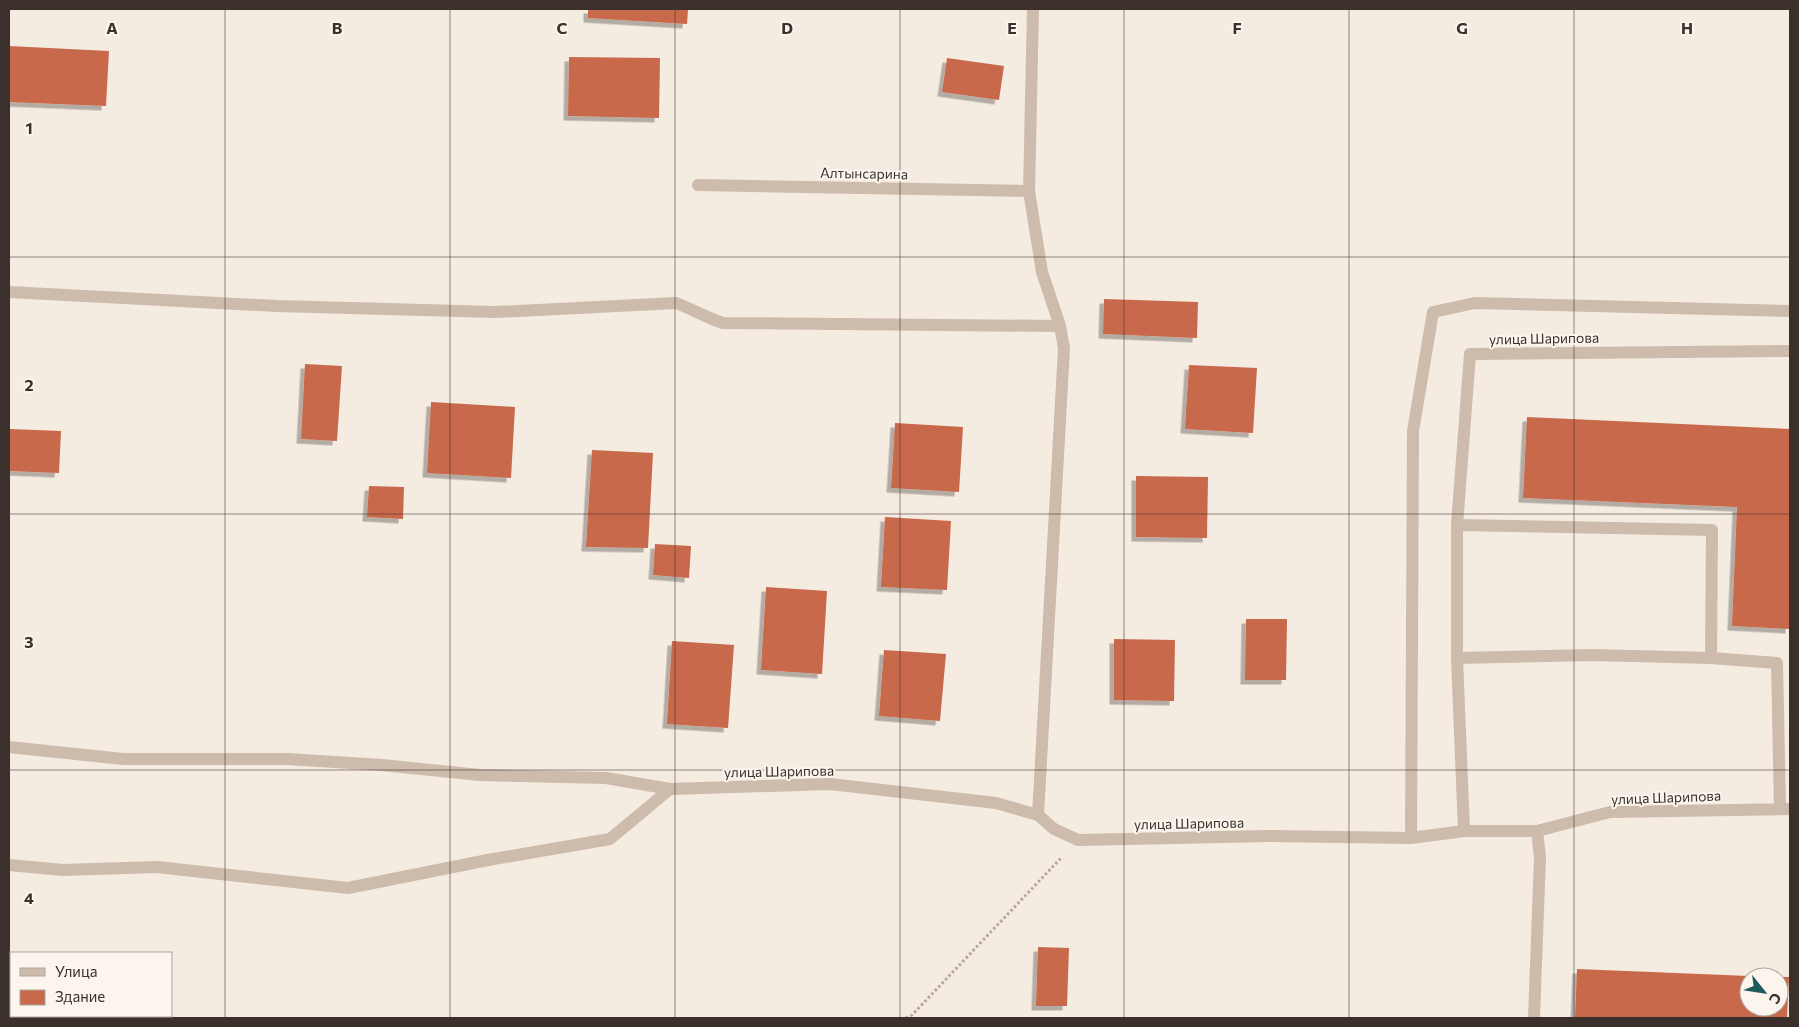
<svg xmlns="http://www.w3.org/2000/svg" width="1799" height="1027" font-family="Commissioner,sans-serif">
<style>
.building{fill:#c8694b;filter:url(#shadow)}
.lines{fill:none;stroke-linecap:round;stroke-linejoin:round}
.path{stroke:#b9a596;stroke-width:3;stroke-dasharray:2.5 2.5;stroke-linecap:butt}
.lane{stroke:#cdbbac;stroke-width:12}
.street{stroke:#cdbbac;stroke-width:12}
.grid{fill:none;stroke:#3b302b;stroke-width:1;stroke-opacity:0.55}
.labels{text-anchor:middle;dominant-baseline:central;stroke-width:4;stroke-linejoin:round;paint-order:stroke}
.street-label{font-size:14px;fill:#3b302b;stroke:#fbf5ee}
.grid-label{font-size:16px;text-anchor:middle;font-weight:bold;fill:#3b302b;stroke:#fbf5ee;stroke-width:4;stroke-linejoin:round;paint-order:stroke}
</style>
<defs>
<filter id="shadow"><feDropShadow dx="-4.5" dy="4.5" stdDeviation="0" flood-color="#0004"/></filter>
</defs>
<rect width="100%" height="100%" fill="#f4ebe1"/>
<path class="building" d="M 588,9 L 688,9 L 687,24 L 588,18 Z
M 9,46 L 109,51 L 106,106 L 9,102 Z
M 569,57 L 660,58 L 659,118 L 568,116 Z
M 947,58 L 1004,66 L 999,100 L 942,92 Z
M 1104,299 L 1198,302 L 1197,338 L 1103,334 Z
M 305,364 L 342,366 L 337,441 L 301,439 Z
M 1189,365 L 1257,368 L 1253,433 L 1185,429 Z
M 431,402 L 515,407 L 511,478 L 427,473 Z
M 1527,417 L 1790,429 L 1790,629 L 1732,626 L 1737,507 L 1523,498 Z
M 895,423 L 963,427 L 959,492 L 891,488 Z
M 10,429 L 61,431 L 59,473 L 9,471 Z
M 592,450 L 653,453 L 648,548 L 586,547 Z
M 1136,476 L 1208,477 L 1207,538 L 1136,537 Z
M 369,486 L 404,487 L 403,519 L 367,517 Z
M 885,517 L 951,521 L 947,590 L 881,587 Z
M 655,544 L 691,546 L 689,578 L 653,575 Z
M 766,587 L 827,591 L 822,674 L 761,670 Z
M 1246,619 L 1287,619 L 1286,680 L 1245,680 Z
M 1114,639 L 1175,640 L 1174,701 L 1114,700 Z
M 672,641 L 734,645 L 728,728 L 667,724 Z
M 884,650 L 946,654 L 940,721 L 879,716 Z
M 1038,947 L 1069,948 L 1067,1006 L 1036,1006 Z
M 1577,969 L 1749,976 L 1749,1007 L 1779,1007 L 1779,977 L 1789,977 L 1787,1018 L 1575,1018 Z"/>
<g class="lines">
<path class="path" d="M 906,1018 L 912,1015 L 1062,857"/>
<path class="lane" d="M 1033,9 L 1029,191 L 1042,272 L 1060,326 L 1064,348 L 1038,815
M 9,292 L 277,306 L 496,312 L 676,303 C 692,309 707,318 723,323 L 1060,326
M 9,747 L 123,759 L 287,759 L 382,765 L 480,775 L 606,778
M 1411,838 L 1413,431 L 1433,312 L 1475,303 L 1790,311
M 9,865 L 63,870 L 157,867 L 348,888 L 488,860 L 610,839 L 670,789
M 1534,1018 L 1540,857 L 1537,831"/>
<path class="street" d="M 698,185 L 1029,191
M 1457,525 L 1457,658 L 1592,655 L 1711,658
M 1457,658 L 1464,831
M 606,778 L 670,789 L 830,784 L 996,803 L 1038,815 L 1054,829 L 1078,840 L 1269,836 L 1411,838 L 1464,831 L 1537,831 L 1610,812 L 1790,809
M 1780,809 L 1777,663 L 1711,658 L 1712,530 L 1457,525 L 1470,354 L 1790,351"/>
</g>
<path class="grid" d="M 225,9 L 225,1018M 450,9 L 450,1018M 675,9 L 675,1018M 900,9 L 900,1018M 1124,9 L 1124,1018M 1349,9 L 1349,1018M 1574,9 L 1574,1018M 9,257 L 1790,257M 9,514 L 1790,514M 9,770 L 1790,770"/>
<g class="labels">
<g class="street-label">
<text transform="translate(864 173) rotate(1)">Алтынсарина</text>
<text transform="translate(1544 338) rotate(-1)">улица Шарипова</text>
<text transform="translate(779 771) rotate(-1)">улица Шарипова</text>
<text transform="translate(1666 797) rotate(-2)">улица Шарипова</text>
<text transform="translate(1189 823) rotate(-1)">улица Шарипова</text>
</g>
</g>
<g class="grid-label">
<text x="112" y="34">A</text>
<text x="337" y="34">B</text>
<text x="562" y="34">C</text>
<text x="787" y="34">D</text>
<text x="1012" y="34">E</text>
<text x="1237" y="34">F</text>
<text x="1462" y="34">G</text>
<text x="1687" y="34">H</text>
<text x="29" y="134">1</text>
<text x="29" y="391">2</text>
<text x="29" y="648">3</text>
<text x="29" y="904">4</text>
</g>
<rect width="1799" height="1027" fill="none" stroke="#3b302b" stroke-width="20"/>
<rect x="10" y="952" width="162" height="65" fill="#fbf5ee" stroke="#aea6a0"/>
<rect x="20" y="968" width="25" height="8" fill="#cdbbac" stroke="#aea6a0"/>
<text x="55" y="977" font-size="15" fill="#3b302b">Улица</text>
<rect x="20" y="990" width="25" height="15" fill="#c8694b" stroke="#aea6a0"/>
<text x="55" y="1002" font-size="15" fill="#3b302b">Здание</text>
<g transform="translate(1764 992) rotate(120)"><circle r="24" fill="#fbf5ee" stroke="#aea6a0"/>
<path d="M0-4L9 19L0 12L-9 19Z" fill="#1f5a5e"/>
<text y="-8" font-size="14" font-weight="bold" text-anchor="middle" fill="#3b302b">С</text>
</g>
</svg>
